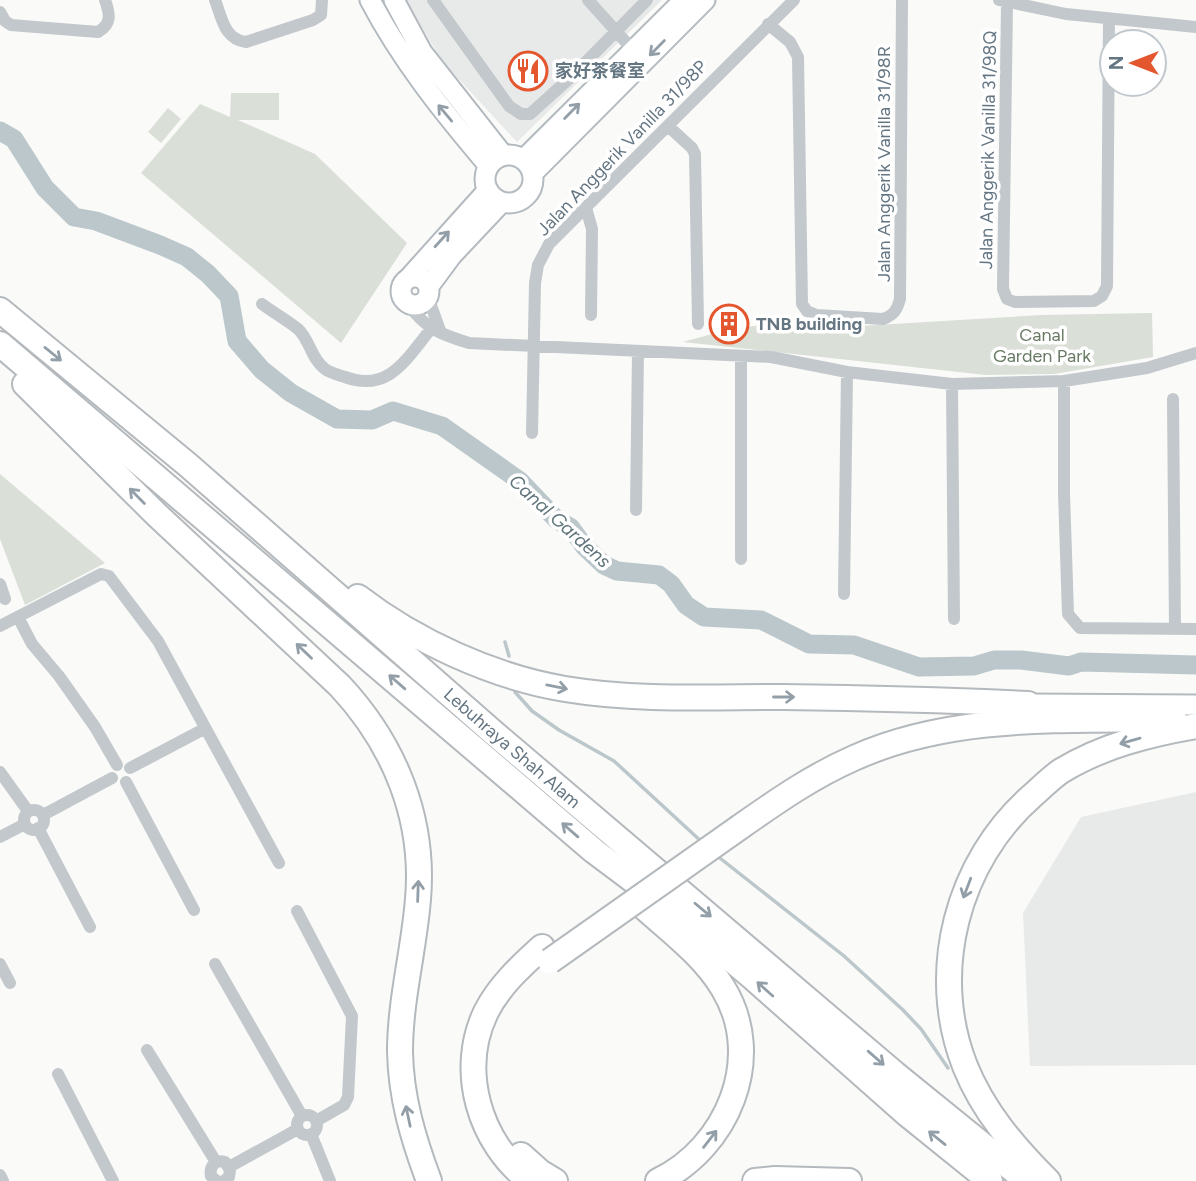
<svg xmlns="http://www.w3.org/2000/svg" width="1196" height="1181" font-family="Figtree,'Noto Sans SC',sans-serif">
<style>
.built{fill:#e8e9e9}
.green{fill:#dadfd7}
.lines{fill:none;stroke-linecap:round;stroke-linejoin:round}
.stream{stroke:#bbc7cb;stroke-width:3.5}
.river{stroke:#bbc7cb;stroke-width:19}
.secondary-casing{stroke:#b3babf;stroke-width:23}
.highway-casing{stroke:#b4b9bd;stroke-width:28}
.street{stroke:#c3c8cc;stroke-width:12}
.secondary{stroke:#fff;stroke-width:19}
.highway{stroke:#fff;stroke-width:24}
.highway-bridge-casing{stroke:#b4b9bd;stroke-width:28;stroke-linecap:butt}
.highway-bridge{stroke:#fff;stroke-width:24}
.oneway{stroke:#939fa8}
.labels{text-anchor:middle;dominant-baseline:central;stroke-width:7;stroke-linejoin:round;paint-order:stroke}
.poi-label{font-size:18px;font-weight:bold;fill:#657683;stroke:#fff;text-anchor:start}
.street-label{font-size:18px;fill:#657683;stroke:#fff}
.park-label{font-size:18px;fill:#687a64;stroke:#fff}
.water-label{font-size:19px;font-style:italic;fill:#60757c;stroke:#fff}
</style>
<rect width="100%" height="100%" fill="#fafaf8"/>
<path class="built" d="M 406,0 L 662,0 L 517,142 L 442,61 Z
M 1196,792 L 1196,1065 L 1030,1066 L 1023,913 L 1081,817 Z"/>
<path class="green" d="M 231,93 L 279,93 L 279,120 L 238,120 L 315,154 L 407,243 L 341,343 L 141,173 L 200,104 L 230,117 Z
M 168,108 L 181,119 L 161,143 L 148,132 Z
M 1152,313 L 1153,357 L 1054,374 L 986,375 L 683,342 L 712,334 L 796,318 L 860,326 L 1041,315 Z
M 0,474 L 105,563 L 25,605 L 0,539 Z"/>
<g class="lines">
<path class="stream" d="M 505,642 L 509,656
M 515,692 L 532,711 L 559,730 L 614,761 L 703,843
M 716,855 L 844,956 L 903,1010 L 921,1029 L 948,1068"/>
<path class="river" d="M 0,131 L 14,139 L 45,188 L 74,217 L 96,221 L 160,245 L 187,257 L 208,274 L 229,296 L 237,341 L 262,370 L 291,393 L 337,419 L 372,420 L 393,411 L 442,426 L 520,481 L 556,519 L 571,528 L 584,546 L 604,565 L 617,571 L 659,575 L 671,584 L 686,605 L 704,617 L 761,620 L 809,644 L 854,645 L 919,667 L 974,666 L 994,660 L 1021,660 L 1069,666 L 1081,662 L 1196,665"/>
<defs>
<path id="secondary" d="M 370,0 C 402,61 444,113 489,166
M 394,0 L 422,52 L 503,155
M485 179a24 24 0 1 1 48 0a24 24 0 1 1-48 0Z
M 524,159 L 684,0
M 533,173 L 705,0
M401 291a14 14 0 1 1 28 0a14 14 0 1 1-28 0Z
M 408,279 L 488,190
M 429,286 L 452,255 L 502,202
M 1028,704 L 1196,705"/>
<g id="highway">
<path id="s1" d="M 0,310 L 188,465 L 495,734 L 895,1074 L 1027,1181"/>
<path d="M 0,344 L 594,851 L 670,908 L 751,976 L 907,1114 L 990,1181"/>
<path d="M 25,384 L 157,515 L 340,686 C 394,744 425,818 418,899 C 414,950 400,1000 400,1052 C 401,1098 413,1138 429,1181"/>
<path d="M 358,597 C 415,641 493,677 565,689 C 637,701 711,697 783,697 C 865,698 946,700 1028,704"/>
<path d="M 740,827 C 777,801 813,776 854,758 C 954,713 1067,721 1174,719"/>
<path d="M 637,901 C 666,928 702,953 723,988 C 766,1058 727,1148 658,1181"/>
<path d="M 521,1155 L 540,1172 L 555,1181"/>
<path d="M 530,1181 C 479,1143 458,1070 486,1012 C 499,986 521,966 542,947"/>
<path d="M 755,1181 L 775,1179 L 849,1181"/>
<path d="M 1048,1181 C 1014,1147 983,1111 965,1066 C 928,972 957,861 1033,795 C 1042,787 1051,778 1061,771 C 1102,746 1149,734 1196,726"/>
</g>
</defs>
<use href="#secondary" class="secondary-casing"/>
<use href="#highway" class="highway-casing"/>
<path class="street" d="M 215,0 C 222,18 224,39 246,42 L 313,20 L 321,15 L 322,0
M 433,0 L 509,106 L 521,114 L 530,114 L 570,78 L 647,0
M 588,0 L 633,50
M 999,0 L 1066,14 L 1196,27
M 1007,3 L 1003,289 L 1007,299 L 1015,302 L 1094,301 L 1102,296 L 1107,286 L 1109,19
M 0,12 L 5,21 L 11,25 L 98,32 C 112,24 110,14 105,0
M 768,24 L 790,42 L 798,57 L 802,304 L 807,311 L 816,315 L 883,319 C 894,315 897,310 900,299 L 902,0
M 668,126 L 692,148 L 695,154 L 698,324
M 586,208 L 592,229 L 591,315
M 428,297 L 441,333
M 407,303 C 425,328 439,334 469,343 L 771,357 L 847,372 L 952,384 L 1064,381 L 1147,368 L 1196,353
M 262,304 C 274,313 287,320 298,329 C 310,340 311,359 325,369 C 330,373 339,375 345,377 C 389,393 406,359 431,329
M 1064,381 L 1064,493 L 1068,614 L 1080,628 L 1196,629
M 952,384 L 954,619
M 1173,399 L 1175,629
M 532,433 L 535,283 L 538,265 L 549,244 L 794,0
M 636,510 L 638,351
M 741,559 L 741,356
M 0,584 L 5,599
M 844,594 L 847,372
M 18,617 L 32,644 L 59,676 L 95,727 L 117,765
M 0,626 L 101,574 L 109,576 L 158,641 L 279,863
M 130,768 L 204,729
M 0,772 L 28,811
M 126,782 L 194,910
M24 820a10 10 0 1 1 20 0a10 10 0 1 1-20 0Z
M 43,815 L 112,778
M 38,828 L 90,927
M 0,837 L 25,824
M 297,911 L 352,1016 L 348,1097 L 344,1105 L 316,1121
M 0,964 L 10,983
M 215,964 L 302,1116
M 147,1050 L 216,1162
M 58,1074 L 113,1181
M297 1125a10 10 0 1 1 20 0a10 10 0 1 1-20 0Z
M 311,1134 L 330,1181
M 229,1167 L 298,1129
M 0,1175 L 3,1181
M 217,1181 L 211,1176 C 209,1166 216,1159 225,1162 L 230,1170 L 229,1177 L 224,1181"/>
<use href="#secondary" class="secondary"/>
<use href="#highway" class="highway"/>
<defs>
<path id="highway-bridge" d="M 550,961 L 740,827"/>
</defs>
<use href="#highway-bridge" class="highway-bridge-casing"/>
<use href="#highway-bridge" class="highway-bridge"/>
</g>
<defs><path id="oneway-shaft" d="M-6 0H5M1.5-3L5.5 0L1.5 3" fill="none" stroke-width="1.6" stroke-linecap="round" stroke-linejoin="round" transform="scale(1.75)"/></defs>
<g class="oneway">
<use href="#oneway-shaft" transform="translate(657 48) rotate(135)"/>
<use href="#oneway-shaft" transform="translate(572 111) rotate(-45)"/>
<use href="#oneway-shaft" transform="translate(445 113) rotate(-130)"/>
<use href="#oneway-shaft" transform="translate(442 239) rotate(-48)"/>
<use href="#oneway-shaft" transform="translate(53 354) rotate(39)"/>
<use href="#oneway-shaft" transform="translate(137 496) rotate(-135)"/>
<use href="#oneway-shaft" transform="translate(304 651) rotate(-136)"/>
<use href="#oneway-shaft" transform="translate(397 682) rotate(-139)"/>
<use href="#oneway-shaft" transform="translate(557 687) rotate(11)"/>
<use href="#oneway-shaft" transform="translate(784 697)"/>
<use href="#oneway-shaft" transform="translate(1130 741) rotate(164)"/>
<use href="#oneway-shaft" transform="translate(570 830) rotate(-139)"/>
<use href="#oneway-shaft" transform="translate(967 888) rotate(111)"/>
<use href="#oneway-shaft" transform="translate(418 891) rotate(-88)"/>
<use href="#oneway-shaft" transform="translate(703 910) rotate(40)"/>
<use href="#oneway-shaft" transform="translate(765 989) rotate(-138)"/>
<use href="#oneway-shaft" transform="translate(876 1058) rotate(41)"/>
<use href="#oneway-shaft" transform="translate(408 1116) rotate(-102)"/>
<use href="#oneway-shaft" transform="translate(937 1138) rotate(-141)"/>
<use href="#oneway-shaft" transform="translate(710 1139) rotate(-52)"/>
</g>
<defs>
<symbol id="restaurant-ring" viewBox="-11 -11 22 22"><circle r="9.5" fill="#fff" stroke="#e4572e" stroke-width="1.5"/><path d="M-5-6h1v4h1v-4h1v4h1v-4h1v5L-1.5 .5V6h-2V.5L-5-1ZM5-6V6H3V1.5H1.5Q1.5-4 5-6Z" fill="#e4572e"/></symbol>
<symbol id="building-ring" viewBox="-11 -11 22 22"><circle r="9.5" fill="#fff" stroke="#e4572e" stroke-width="1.5"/><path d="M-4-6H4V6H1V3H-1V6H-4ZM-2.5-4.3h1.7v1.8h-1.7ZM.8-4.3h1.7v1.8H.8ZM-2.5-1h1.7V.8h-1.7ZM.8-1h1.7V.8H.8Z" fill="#e4572e"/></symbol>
</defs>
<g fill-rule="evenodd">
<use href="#restaurant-ring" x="506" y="49" width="44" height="44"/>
<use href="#building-ring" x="707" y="302" width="44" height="44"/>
</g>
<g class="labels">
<g class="poi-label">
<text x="555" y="71">家好茶餐室</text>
<text x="756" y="324">TNB building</text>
</g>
<g class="street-label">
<text transform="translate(622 148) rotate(-46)">Jalan Anggerik Vanilla 31/98P</text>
<text transform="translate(988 150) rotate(-89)">Jalan Anggerik Vanilla 31/98Q</text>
<text transform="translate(884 164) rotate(-90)">Jalan Anggerik Vanilla 31/98R</text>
<text stroke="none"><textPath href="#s1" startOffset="674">Lebuhraya Shah Alam</textPath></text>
</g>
<g class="park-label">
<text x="1042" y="335">Canal<tspan x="1042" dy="21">Garden Park</tspan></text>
</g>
<g class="water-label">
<text transform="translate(560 521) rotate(42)">Canal Gardens</text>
</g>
</g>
<g transform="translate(1133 63) rotate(270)"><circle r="33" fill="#ffffff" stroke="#c1c8cd" stroke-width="2"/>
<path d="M0-5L12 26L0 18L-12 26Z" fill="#e4572e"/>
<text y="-10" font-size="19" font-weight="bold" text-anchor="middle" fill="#657683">N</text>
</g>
</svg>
